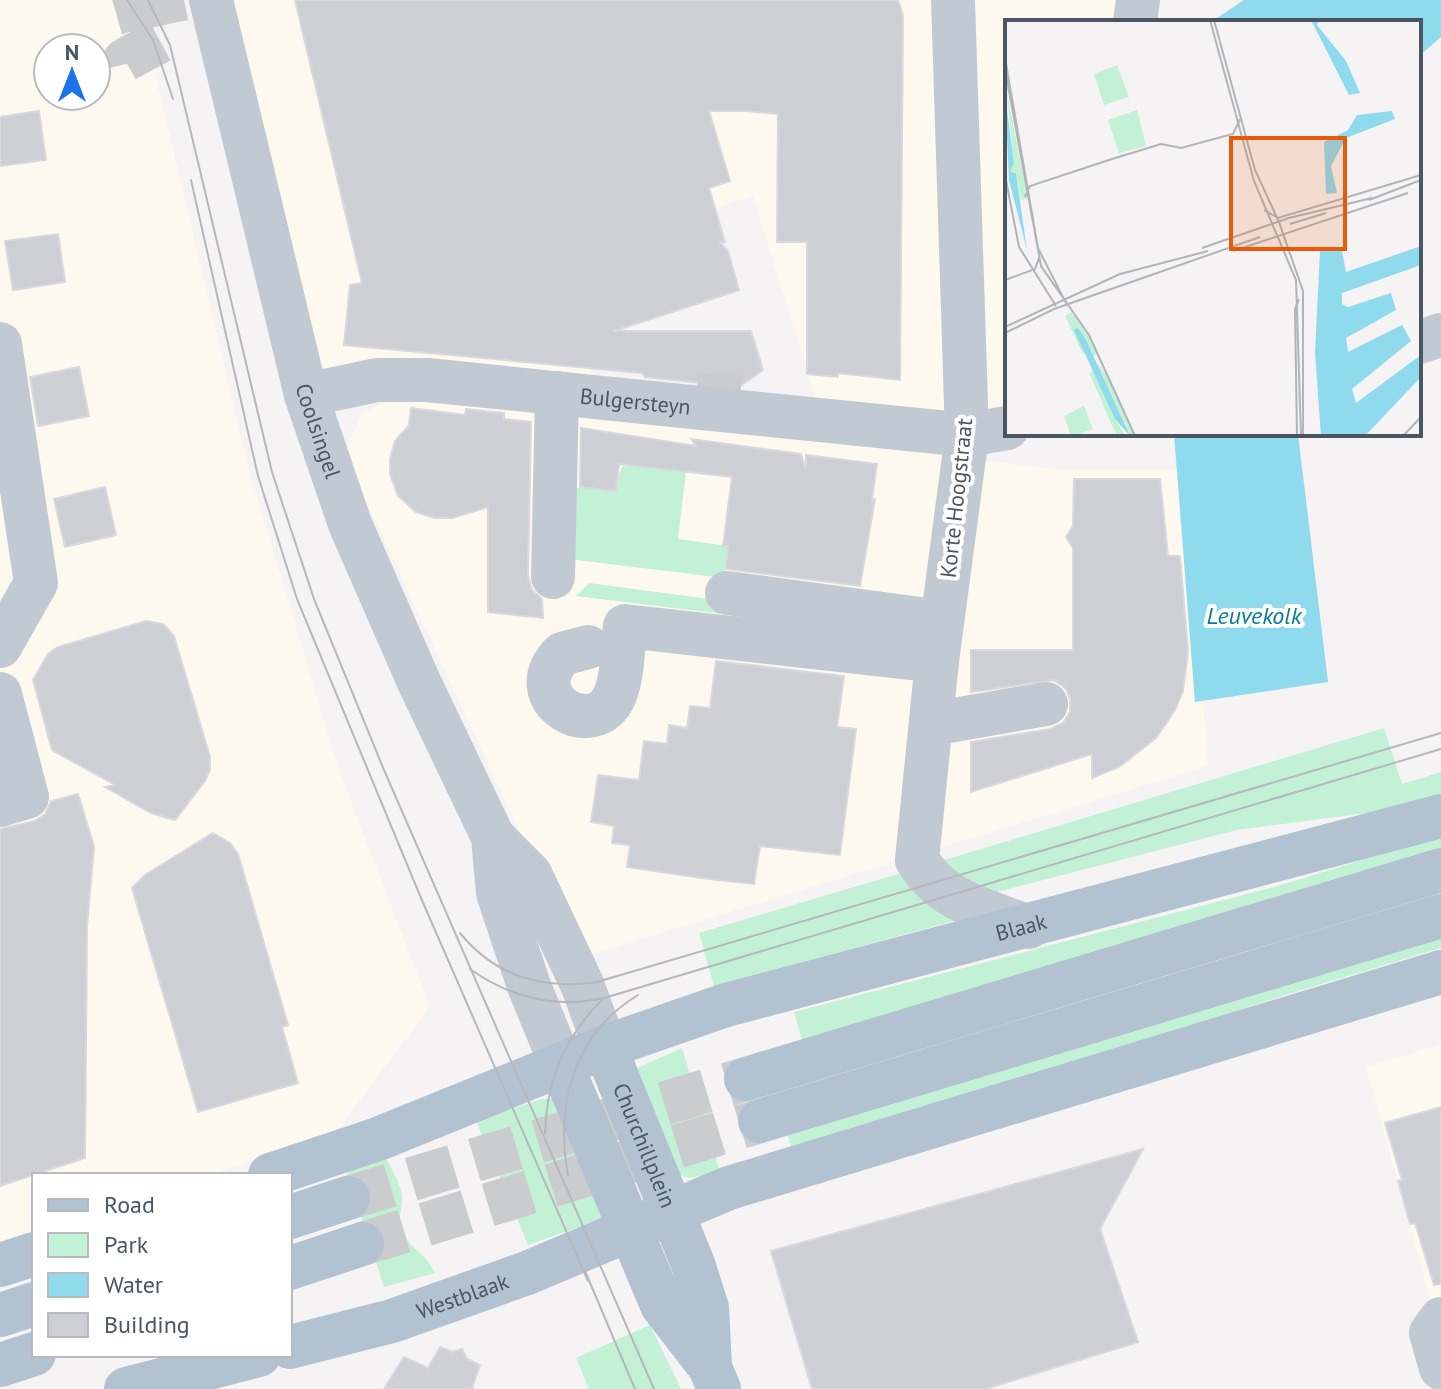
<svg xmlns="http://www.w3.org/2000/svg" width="1441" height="1389" font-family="'PT Sans',sans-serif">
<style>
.commercial{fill:#fdf9ef;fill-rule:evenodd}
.green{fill:#c3f1d5}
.water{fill:#90daee}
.building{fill:#cdcfd5;stroke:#d7d9de;stroke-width:2}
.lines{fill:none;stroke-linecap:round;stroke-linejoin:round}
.minor-tunnel{stroke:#caccce;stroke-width:44;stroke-dasharray:44 22;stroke-linecap:butt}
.major-tunnel{stroke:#caccce;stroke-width:44;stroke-dasharray:44 22;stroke-linecap:butt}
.minor{stroke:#c1cad2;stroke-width:44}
.major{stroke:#b3c2d1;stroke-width:44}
.tram{stroke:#b5b8bd;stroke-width:2}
.labels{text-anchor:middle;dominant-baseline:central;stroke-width:8;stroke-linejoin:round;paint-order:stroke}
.street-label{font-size:22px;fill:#4a5661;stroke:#fff}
.water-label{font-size:24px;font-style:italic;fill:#0c7c9b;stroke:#fff}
.inset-river{fill:none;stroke:#90daee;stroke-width:4}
.inset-road{fill:none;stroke:#b1b4b9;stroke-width:2}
.view{fill:#e8590c;fill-opacity:0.15;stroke:#e8590c;stroke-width:4}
.inset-edge{fill:none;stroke:#4a5661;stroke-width:4}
</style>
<rect width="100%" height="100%" fill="#f5f3f3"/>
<path class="commercial" d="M 0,0 L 138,0 L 249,471 L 339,770 L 430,1007 L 336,1132 L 210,1175 L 34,1175 L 34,1235 L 0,1247 ZM 48,48 L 96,48 L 96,96 L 48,96 Z
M 225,0 L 1119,0 L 1119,22 L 1007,22 L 1007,424 L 821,415 L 753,196 L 601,246 L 589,393 L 313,390 Z
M 406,392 L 1055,469 L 1186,469 L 1208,766 L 583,957 L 537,869 L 345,455 L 361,414 Z
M 1441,1044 L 1441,1299 L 1431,1302 L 1366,1067 Z"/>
<path class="green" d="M 623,465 L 686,472 L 678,539 L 728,546 L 724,578 L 560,558 L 559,487 L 612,490 Z
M 589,583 L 724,601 L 723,614 L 576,596 Z
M 1384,728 L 1402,784 L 1441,772 L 1441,803 L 1237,830 L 997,892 L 966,883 L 941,861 Z
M 1441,836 L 1441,850 L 802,1040 L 794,1012 L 1274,887 Z
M 905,872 L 961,919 L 714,986 L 699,933 Z
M 1441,930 L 1441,948 L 1279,997 L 795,1159 L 785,1126 Z
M 682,1048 L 720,1172 L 689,1178 L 678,1174 L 637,1068 Z
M 541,1099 L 555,1099 L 604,1218 L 528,1245 L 476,1121 Z
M 384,1154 C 389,1165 401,1183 402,1196 C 403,1209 396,1219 403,1233 C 412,1250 427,1255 435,1273 L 384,1287 L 345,1167 Z
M 650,1325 L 681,1389 L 589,1389 L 576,1358 Z"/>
<path class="water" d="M 1244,0 L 1441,0 L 1441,37 L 1419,56 L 1419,22 L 1211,22 Z
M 1174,434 L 1298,434 L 1328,682 L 1195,702 Z"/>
<path class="building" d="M 295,0 L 898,0 L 903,16 L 900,380 L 838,373 L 838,377 L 807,374 L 807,242 L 777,242 L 778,114 L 747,111 L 709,111 L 730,181 L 709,188 L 725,242 L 720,242 L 728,251 L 739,290 L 614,331 L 751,331 L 763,370 L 739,387 L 645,377 L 642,373 L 344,345 L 350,285 L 362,283 Z
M 39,111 L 46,160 L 0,166 L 0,117 Z
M 58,234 L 65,282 L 13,290 L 5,241 Z
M 79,367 L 89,416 L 38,426 L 30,377 Z
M 411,408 L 465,415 L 466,409 L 504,413 L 504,419 L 531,422 L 528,576 L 532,590 L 542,599 L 543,618 L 488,612 L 488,507 L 452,518 L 434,518 L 416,512 L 398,496 L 390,474 L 390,459 L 395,441 L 409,425 Z
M 581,428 L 696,446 L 691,439 L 801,454 L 806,470 L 806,455 L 877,464 L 872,499 L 875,499 L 860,586 L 726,569 L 728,546 L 723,546 L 732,477 L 619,464 L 616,491 L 580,487 Z
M 1074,479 L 1160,479 L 1168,556 L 1180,556 L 1188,651 L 1183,691 L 1175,710 L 1156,738 L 1119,767 L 1092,778 L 1092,754 L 971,792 L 971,742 L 1050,729 L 1063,723 L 1070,712 L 1070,699 L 1066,689 L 1054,680 L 971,692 L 971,650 L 1073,650 L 1073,548 L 1066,537 L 1073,526 Z
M 105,487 L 116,535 L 65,547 L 54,499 Z
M 146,621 L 163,624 L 174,636 L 210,757 L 210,770 L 205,781 L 175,820 L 151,813 L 105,787 L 115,785 L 52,750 L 33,680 L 48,654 L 58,647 Z
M 716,661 L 844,676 L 837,727 L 856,729 L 840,855 L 760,846 L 754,884 L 709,879 L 627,867 L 630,845 L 612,843 L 614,826 L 591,822 L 598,775 L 639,780 L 644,741 L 667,744 L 669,725 L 687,728 L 690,706 L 710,708 Z
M 78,794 L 94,846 L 87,927 L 85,1158 L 0,1186 L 0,829 L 35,821 L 45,814 L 51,801 Z
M 213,833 L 230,843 L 238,854 L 288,1025 L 282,1027 L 298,1083 L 198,1112 L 132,888 L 145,875 Z
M 1441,1107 L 1441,1284 L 1434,1285 L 1415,1223 L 1410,1224 L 1398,1181 L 1402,1180 L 1385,1123 Z
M 1143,1149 L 1100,1229 L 1138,1342 L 985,1389 L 812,1389 L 771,1251 Z
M 440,1347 L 452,1352 L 462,1349 L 467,1359 L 480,1365 L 472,1388 L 474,1389 L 384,1389 L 404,1357 L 428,1368 Z"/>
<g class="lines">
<path class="minor-tunnel" d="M 116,13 L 161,0
M 126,64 L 125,60 L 169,36 L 162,2 L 169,0
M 717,410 L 720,374"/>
<path class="major-tunnel" d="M 348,1198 L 746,1079
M 362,1244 L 760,1121"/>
<g class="minor">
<path id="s1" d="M 211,0 L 306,395 L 350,524 L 419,682 L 493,837 L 498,893 L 529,986 L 561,1064"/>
<path d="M 953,0 L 967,435 L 937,661 L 917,860 C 944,903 984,909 1029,927"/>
<path d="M 1135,22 L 1138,0"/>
<path d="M 1419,342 L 1441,335"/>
<path d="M 0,344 L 36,583 L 0,646"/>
<path id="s2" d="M 306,395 L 377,380 L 427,380 L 967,435 L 1007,428"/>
<path d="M 553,577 L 557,393"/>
<path d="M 727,593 L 942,622"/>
<path d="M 588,647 L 562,654 C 518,700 595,743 615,695 C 623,675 623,647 625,626 L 937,661"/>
<path d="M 0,694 L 27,797 L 0,805"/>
<path d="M 931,724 L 1046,704"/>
<path d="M 493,837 L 530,874 L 582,984 L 605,1047"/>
<path d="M 1441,1319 L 1431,1333 L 1441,1368"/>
</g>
<g class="major">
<path id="s3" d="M 605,1047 L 693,1264 L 707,1308 L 710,1367"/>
<path d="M 561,1064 L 662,1305 L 710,1367 L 719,1389"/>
<path d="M 746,1079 L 1441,870"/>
<path d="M 760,1121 L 1441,916"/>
<path id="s4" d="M 270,1175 L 378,1139 L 605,1047 L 726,1005 L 1441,816"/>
<path d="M 290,1217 L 348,1198"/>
<path d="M 0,1265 L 34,1254"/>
<path d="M 290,1268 L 362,1244"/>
<path d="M 0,1315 L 34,1304"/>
<path id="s5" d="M 290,1347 L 392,1321 L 527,1273 L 729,1188 L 1441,972"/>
<path d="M 0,1365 L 34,1354"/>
<path d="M 126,1389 L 259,1355"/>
</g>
<path class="tram" d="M 127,0 L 153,40 L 173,99
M 148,0 L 170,45 L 272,472 L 314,599 L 384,770 L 654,1389
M 191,180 L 258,476 L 297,599 L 421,898 L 588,1281
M 460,933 C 495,976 543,990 597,982 L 1441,733
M 470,969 C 511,998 555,1009 604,998 L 1441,749
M 545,1134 C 546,1081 565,1036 603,999
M 568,1175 C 555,1104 574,1034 638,995
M 585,1271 L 635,1389"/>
</g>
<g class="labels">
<g class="street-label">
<text stroke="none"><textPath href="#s2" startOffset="332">Bulgersteyn</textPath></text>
<text stroke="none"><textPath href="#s1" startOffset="444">Coolsingel</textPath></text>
<text transform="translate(956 498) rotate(-84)">Korte Hoogstraat</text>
<text stroke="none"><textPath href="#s4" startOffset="792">Blaak</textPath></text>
<text stroke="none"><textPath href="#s3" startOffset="106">Churchillplein</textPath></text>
<text stroke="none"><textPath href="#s5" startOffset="180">Westblaak</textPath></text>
</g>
<g class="water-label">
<text x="1254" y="615">Leuvekolk</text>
</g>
</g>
<g transform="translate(1005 20)">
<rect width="416" height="416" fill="#f5f3f3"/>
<path d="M 112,45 L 124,77 L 99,85 L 89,54 ZM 2,74 L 23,179 L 16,180 L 11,153 L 5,153 L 9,143 ZM 132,90 L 141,126 L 114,133 L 103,100 ZM 66,292 L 86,317 L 93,333 L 89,336 L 73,308 L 70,312 L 85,338 L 77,332 L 60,296 ZM 92,344 L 104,356 L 131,416 L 125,416 ZM 89,346 L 110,399 L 120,416 L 112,416 L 106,403 L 85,354 ZM 79,386 L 88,409 L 66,416 L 59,396 Z" fill="#c3f1d5"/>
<path d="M 306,0 L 314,0 L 312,5 L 341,41 L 355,73 L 344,75 ZM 0,75 L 9,143 L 5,152 L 11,153 L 22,230 L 4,160 ZM 387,91 L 390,99 L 341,118 L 326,146 L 332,173 L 321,174 L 319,122 L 343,110 L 352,95 ZM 416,226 L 416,245 L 337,273 L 337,284 L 343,287 L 386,273 L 391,290 L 341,318 L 343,332 L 397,305 L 406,321 L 347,369 L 351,383 L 416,335 L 416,357 L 360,416 L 316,416 L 310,332 L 315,231 L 337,231 L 341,252 ZM 73,308 L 81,320 L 125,416 L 110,399 L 69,310 Z" fill="#90daee"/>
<path class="inset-river" d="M 329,416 L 336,377 L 330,275 L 344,253"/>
<path class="inset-road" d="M 205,0 L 249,161 L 291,260 L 296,416M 209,0 L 250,150 L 274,202M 0,38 L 33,228 L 61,283M 0,49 L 36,246 L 84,315 L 130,416M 0,155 L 14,227 L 51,286M 20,177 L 25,166 L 107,139 L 156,124 L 176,128 L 228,114 L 235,99M 364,180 L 416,160M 259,190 L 273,198 L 416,155M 274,202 L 298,271 L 298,416M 285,204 L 321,193M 197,228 L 284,198 L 367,178M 228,231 L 403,173M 0,260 L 30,249 L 34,238M 0,307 L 115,254 L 203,231M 0,313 L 49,289 L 255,217M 292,416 L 290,289 L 294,279M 398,416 L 416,397"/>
<path class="view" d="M 226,118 L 340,118 L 340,229 L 226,229 Z"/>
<rect width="416" height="416" class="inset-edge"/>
</g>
<rect x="32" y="1173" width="260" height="184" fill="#ffffff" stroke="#b7bbc0" stroke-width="2"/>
<rect x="48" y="1199" width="40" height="12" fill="#b3c2d1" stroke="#b7bbc0" stroke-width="2"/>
<text x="104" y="1213" font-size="24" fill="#4a5661">Road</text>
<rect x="48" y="1233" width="40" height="24" fill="#c3f1d5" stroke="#b7bbc0" stroke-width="2"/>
<text x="104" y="1253" font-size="24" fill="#4a5661">Park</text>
<rect x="48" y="1273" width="40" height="24" fill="#90daee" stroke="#b7bbc0" stroke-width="2"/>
<text x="104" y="1293" font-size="24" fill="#4a5661">Water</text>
<rect x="48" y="1313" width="40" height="24" fill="#cdcfd5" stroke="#b7bbc0" stroke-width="2"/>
<text x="104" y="1333" font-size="24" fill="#4a5661">Building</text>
<g transform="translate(72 72)"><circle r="38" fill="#ffffff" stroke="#b7bbc0" stroke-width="2"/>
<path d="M0-6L14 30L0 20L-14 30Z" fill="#1a73e8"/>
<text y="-12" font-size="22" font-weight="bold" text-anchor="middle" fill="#4a5661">N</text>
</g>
</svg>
